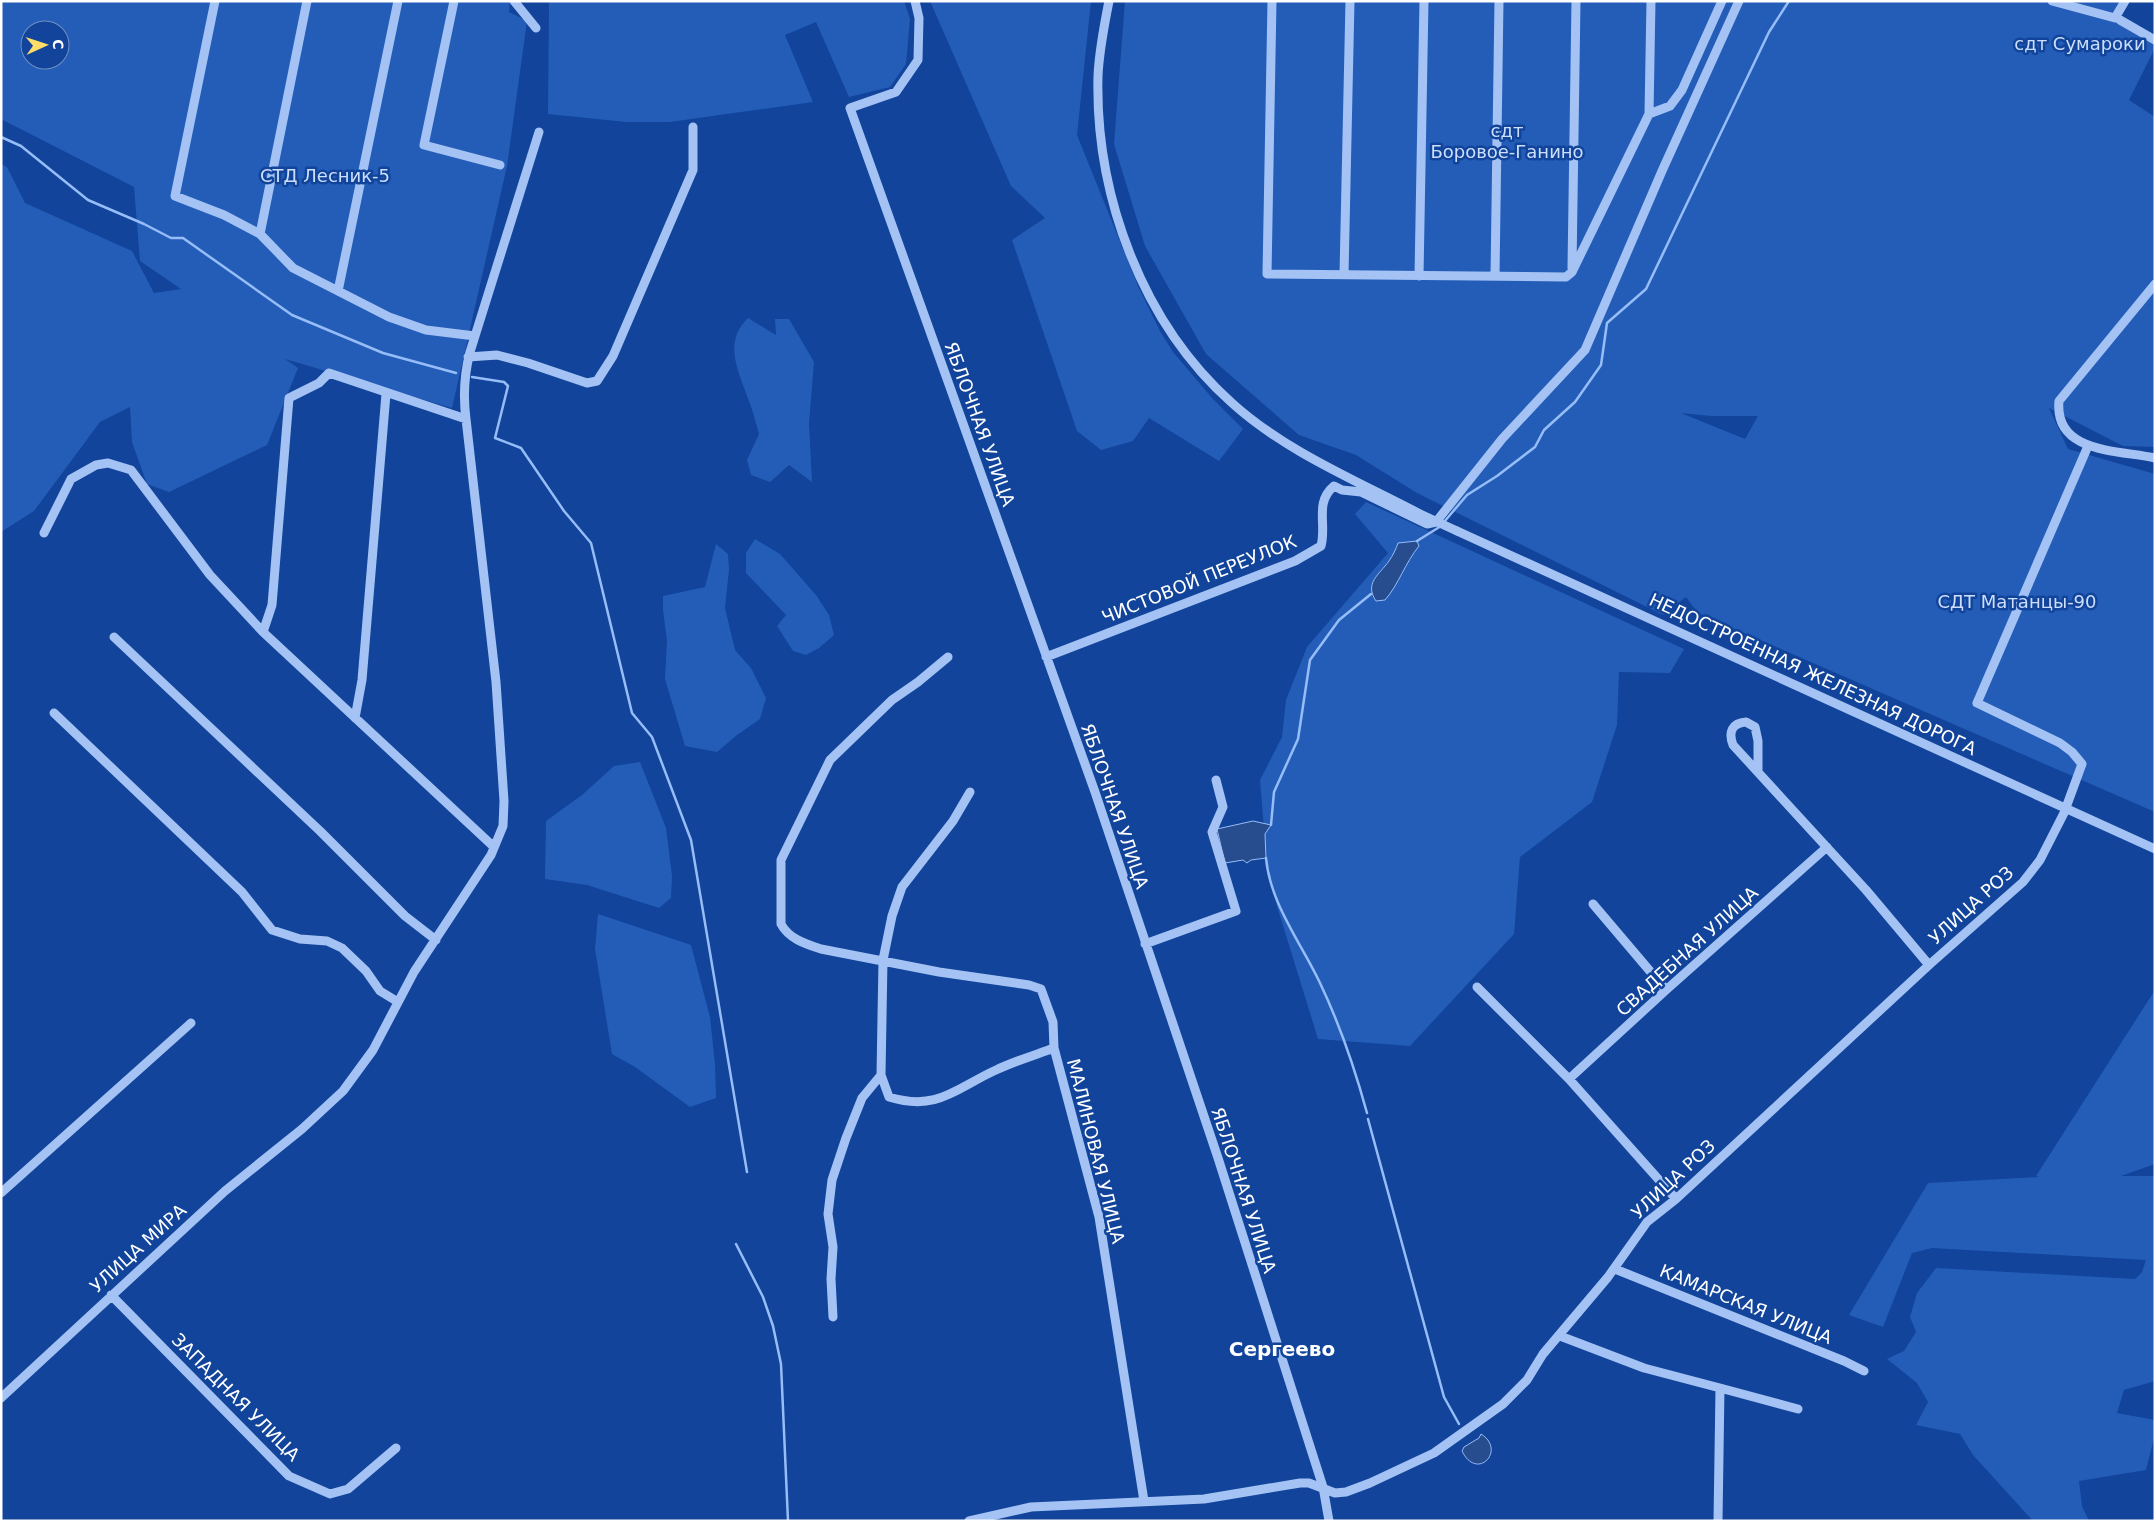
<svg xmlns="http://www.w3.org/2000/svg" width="2156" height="1522" font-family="'DejaVu Sans',sans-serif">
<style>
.green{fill:#245db8;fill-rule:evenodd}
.water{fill:#284d8e;stroke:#96bdf7}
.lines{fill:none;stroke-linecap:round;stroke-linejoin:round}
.stream{stroke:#96bdf7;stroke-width:2.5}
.minor{stroke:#a4c3f4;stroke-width:9}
.minor-bridge{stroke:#a4c3f4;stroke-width:9}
.labels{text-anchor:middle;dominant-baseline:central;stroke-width:5;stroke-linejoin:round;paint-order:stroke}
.park-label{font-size:18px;fill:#ccdffe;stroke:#11449a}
.street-label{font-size:18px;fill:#fff;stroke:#11449a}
.quarter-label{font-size:20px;font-weight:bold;fill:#fff;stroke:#11449a}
</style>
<rect width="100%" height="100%" fill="#11449a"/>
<path class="green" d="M 1,1 L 510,1 L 509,12 L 527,21 L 507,166 L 452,408 L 285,359 L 298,368 L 267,445 L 169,492 L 147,484 L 132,442 L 130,407 L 100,422 L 34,511 L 1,532 L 1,164 L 7,167 L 25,203 L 132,251 L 154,293 L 181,289 L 140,261 L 134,187 L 1,119 ZM 30,30 L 60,30 L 60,60 L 30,60 Z
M 549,1 L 904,1 L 910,19 L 906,64 L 890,87 L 849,97 L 816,22 L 785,35 L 813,102 L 670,122 L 626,122 L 548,114 Z
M 930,1 L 1091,1 L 1077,135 L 1138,286 L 1160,331 L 1173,352 L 1212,398 L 1243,429 L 1219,461 L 1149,418 L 1133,441 L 1101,450 L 1077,431 L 1012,240 L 1045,218 L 1011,186 Z
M 1125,1 L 2125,1 L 2115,18 L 2155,44 L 2155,48 L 2129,100 L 2155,117 L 2155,447 L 2123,446 L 2049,408 L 2068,449 L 2155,474 L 2155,812 L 1698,613 L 1686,597 L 1663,615 L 1417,493 L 1356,455 L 1299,435 L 1206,354 L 1145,246 L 1114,144 ZM 1681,413 L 1711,416 L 1758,416 L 1745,439 Z
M 748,318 L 776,335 L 775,319 L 789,319 L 814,362 L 809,423 L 812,482 L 789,465 L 770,482 L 751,475 L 747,460 L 759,434 C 756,423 753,412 749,401 C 739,372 722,343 748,318 Z
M 1366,502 L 1684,649 L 1670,673 L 1619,672 L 1617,725 L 1592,802 L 1520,857 L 1514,934 L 1410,1046 L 1318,1039 L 1268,877 L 1260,780 L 1282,737 L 1286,700 L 1307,647 L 1388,553 L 1355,514 Z
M 755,539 L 780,554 L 816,595 L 829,615 L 834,635 L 819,648 L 806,655 L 793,651 L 777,626 L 786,615 L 746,573 L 746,553 Z
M 716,544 L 728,554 L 729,570 L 725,608 L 735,650 L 751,668 L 766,698 L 760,719 L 737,735 L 717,752 L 685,746 L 665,679 L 667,641 L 663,610 L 663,596 L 705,587 Z
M 640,762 L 666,828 L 672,876 L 671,898 L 659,908 L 587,885 L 545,879 L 546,821 L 582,795 L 614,766 Z
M 598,914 L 691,945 L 710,1017 L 715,1064 L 716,1098 L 690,1107 L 635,1067 L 612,1054 L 595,949 Z
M 2155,990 L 2155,1164 L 2121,1176 L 2155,1176 L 2155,1381 L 2124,1390 L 2117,1413 L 2155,1420 L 2155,1434 L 2146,1470 L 2079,1481 L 2082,1506 L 2089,1521 L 2033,1521 L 1973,1455 L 1960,1434 L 1916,1425 L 1928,1402 L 1917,1383 L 1887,1359 L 1904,1351 L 1916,1332 L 1910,1317 L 1917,1293 L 1936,1268 L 2135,1279 L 2142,1272 L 2146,1260 L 1932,1248 L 1912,1253 L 1883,1327 L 1849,1315 L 1928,1183 L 2039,1177 L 2036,1176 Z"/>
<path class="water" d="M 1417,541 L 1419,546 C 1405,563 1399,584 1385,600 L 1376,601 C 1364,583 1379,575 1389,561 C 1393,555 1396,549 1398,543 Z
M 1253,821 L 1271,825 L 1265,834 L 1266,858 L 1251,860 L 1247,863 L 1243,860 L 1225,863 L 1217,829 Z
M 1481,1434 C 1507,1450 1477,1482 1462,1451 L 1464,1447 L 1479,1438 Z"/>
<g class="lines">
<path class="stream" d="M 1,137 L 21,146 L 88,200 L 144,224 L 171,238 L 183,238 L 292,315 L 383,353 L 456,373
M 472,377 L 504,382 L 508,386 L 495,438 L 521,448 L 564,511 L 591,543 L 632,713 L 652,737 L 691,840 L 747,1172
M 1444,522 L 1467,495 L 1497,476 L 1535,447 L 1544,430 L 1575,402 L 1601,365 L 1607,323 L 1646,289 L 1769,32 L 1789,1
M 1417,541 L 1441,526
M 1271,825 L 1274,792 L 1298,739 L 1310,660 L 1339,620 L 1371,594
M 1266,858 C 1270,903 1301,943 1320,983 C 1340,1025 1355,1069 1367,1113
M 1368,1119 L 1444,1397 L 1459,1424
M 736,1244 L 763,1297 L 773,1326 L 781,1364 L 788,1521"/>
<path class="minor" d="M 215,1 L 175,196 L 224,215 L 260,234
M 307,1 L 260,234 L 293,268 L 389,317 L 426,330 L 475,336
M 454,1 L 424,145 L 500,165
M 514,1 L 536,28
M 915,1 L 919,18 L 918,60 L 896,92 L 850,108 L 1095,792 L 1218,1158 L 1323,1487 L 1329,1521
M 1109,1 C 1104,26 1099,51 1098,76 C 1095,195 1142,323 1232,403 C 1285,451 1355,480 1418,513
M 1272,1 L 1267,274 L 1566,277 L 1572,272 L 1649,114 L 1651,1
M 2052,1 L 2115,18 L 2125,1
M 2120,20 L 2155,40
M 1649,114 L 1670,106 L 1682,90 L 1722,1
M 1572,268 L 1576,1
M 1344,274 L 1350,1
M 1419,276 L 1424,1
M 1495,276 L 1499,1
M 2155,284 L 2059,401 C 2054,454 2120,450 2155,458
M 338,291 L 398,1
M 468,357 L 497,355 L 528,363 L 587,383 L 597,381 L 613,356 L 693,170 L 693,127
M 1457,531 L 2155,849
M 44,533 L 71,479 L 96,465 L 108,463 L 131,470 L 210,575 L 263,632 L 494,847
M 263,632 L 272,605 L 289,398 L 319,383 L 329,373 L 466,419
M 114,637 L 320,831 L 405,916 L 436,940
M 948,657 L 918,682 L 892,700 L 830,760 L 781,860 L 781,924 C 789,939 806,944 821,949 L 939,972 L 1029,985 L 1041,989 L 1053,1022 L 1054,1048 L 1099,1217 L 1144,1501
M 1046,657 L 1295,561 L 1321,546 C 1327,524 1314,503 1334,486 L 1342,490 L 1361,492 L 1427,524 L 1436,522 L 1502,439 L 1585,350 L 1662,171 L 1739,1
M 54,713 L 242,892 L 272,930 L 300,939 L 327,941 L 342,948 L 366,971 L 380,991 L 398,1002
M 355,718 L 362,680 L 386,394
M 1758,770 L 1758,741 L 1755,727 L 1746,722 C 1732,723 1728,732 1733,745 L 1866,890 L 1929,965
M 970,792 L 953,821 L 902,887 L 892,916 L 883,960 L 881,1075 L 889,1097 C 938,1112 956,1088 996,1070 C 1015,1061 1035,1055 1054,1048
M 1593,904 L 1666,990
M 1145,944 L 1236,911 L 1212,832 L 1223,807 L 1216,780
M 1477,987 L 1569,1079 L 1676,1199
M 1569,1079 L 1666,990 L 1827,847
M 1,1193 L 191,1023
M 1615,1269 L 1844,1361 L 1864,1371
M 111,1295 L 289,1476 L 330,1494 L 348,1489 L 396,1448
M 833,1317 L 831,1279 L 833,1247 L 828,1214 L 832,1180 L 846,1138 L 862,1098 L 881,1075
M 1560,1336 L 1644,1368 L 1720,1388 L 1718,1521
M 1720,1388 L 1798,1409
M 1,1398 L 225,1191 L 302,1129 L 343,1091 L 373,1050 L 414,972 L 491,855 L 503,826 L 504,801 L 496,682 L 466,419 C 463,396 464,375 470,352 L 539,132
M 969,1521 L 1031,1507 L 1204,1499 L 1300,1483 L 1309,1483 L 1335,1493 L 1346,1492 L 1370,1483 L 1434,1453 L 1503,1404 L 1527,1380 L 1543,1354 L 1608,1277 L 1647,1222 L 1676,1199 L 1929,965 L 2023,882 L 2040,860 L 2064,813 L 2082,764 L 2072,752 L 2060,743 L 1977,703 L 2088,446"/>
<path class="minor-bridge" d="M 1418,513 L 1457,531"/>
</g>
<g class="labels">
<g class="park-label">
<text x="2080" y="43">сдт Сумароки</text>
<text x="1507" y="130">сдт<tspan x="1507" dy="21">Боровое-Ганино</tspan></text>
<text x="325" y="175">СТД Лесник-5</text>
<text x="2017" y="601">СДТ Матанцы-90</text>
</g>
<g class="street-label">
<text transform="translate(980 424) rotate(70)">ЯБЛОЧНАЯ УЛИЦА</text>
<text transform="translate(1199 579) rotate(-22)">ЧИСТОВОЙ ПЕРЕУЛОК</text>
<text transform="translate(1813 674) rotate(25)">НЕДОСТРОЕННАЯ ЖЕЛЕЗНАЯ ДОРОГА</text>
<text transform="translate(1115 806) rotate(71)">ЯБЛОЧНАЯ УЛИЦА</text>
<text transform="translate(1971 905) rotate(-42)">УЛИЦА РОЗ</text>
<text transform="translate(1687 951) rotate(-42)">СВАДЕБНАЯ УЛИЦА</text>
<text transform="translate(1096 1151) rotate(76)">МАЛИНОВАЯ УЛИЦА</text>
<text transform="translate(1673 1179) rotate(-43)">УЛИЦА РОЗ</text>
<text transform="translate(1244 1190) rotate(72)">ЯБЛОЧНАЯ УЛИЦА</text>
<text transform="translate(138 1248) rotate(-42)">УЛИЦА МИРА</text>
<text transform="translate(1746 1304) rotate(22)">КАМАРСКАЯ УЛИЦА</text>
<text transform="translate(236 1397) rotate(45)">ЗАПАДНАЯ УЛИЦА</text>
</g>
<g class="quarter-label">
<text x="1282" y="1349">Сергеево</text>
</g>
</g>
<rect width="2156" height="1522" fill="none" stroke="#ffffff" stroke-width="5"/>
<g transform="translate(45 45) rotate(87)"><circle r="24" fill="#11449a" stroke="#708fc2"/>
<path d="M0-4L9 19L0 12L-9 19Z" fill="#ffdd67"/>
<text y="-8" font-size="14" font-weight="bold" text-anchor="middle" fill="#ffffff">С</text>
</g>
</svg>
